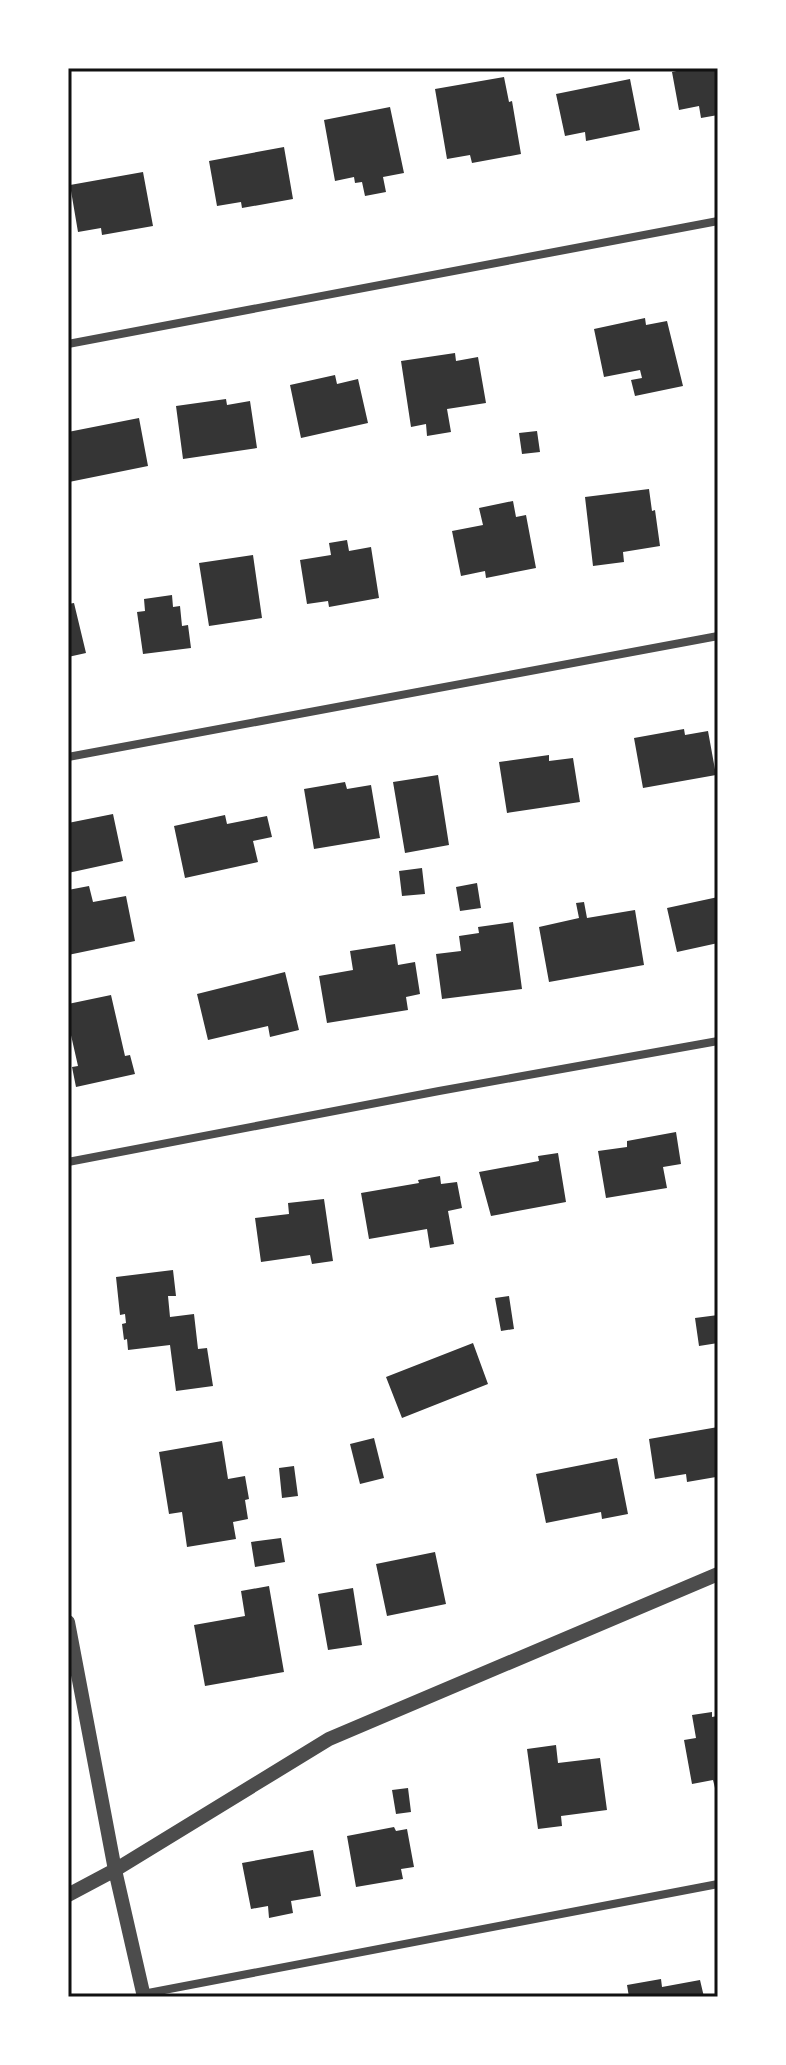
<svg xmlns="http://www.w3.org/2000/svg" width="786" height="2065" font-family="'Golos Text',sans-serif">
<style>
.building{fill:#353535}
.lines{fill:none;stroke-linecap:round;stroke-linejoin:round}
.minor{stroke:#4c4c4c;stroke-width:8}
.tertiary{stroke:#4c4c4c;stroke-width:14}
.neatline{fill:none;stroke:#111;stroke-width:3}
</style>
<rect width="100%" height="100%" fill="#fff"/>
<path class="building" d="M 690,68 L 718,68 L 718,115 L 701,118 L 699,106 L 679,110 L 672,72 Z
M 504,77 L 509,102 L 512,101 L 521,154 L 472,163 L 470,155 L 447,159 L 435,89 Z
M 630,79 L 640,130 L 586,141 L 585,132 L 565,136 L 556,94 Z
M 390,107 L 404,173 L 383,177 L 386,192 L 365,196 L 362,182 L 355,183 L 354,177 L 335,181 L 324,120 Z
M 284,147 L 293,199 L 242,208 L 241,202 L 217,206 L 209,161 Z
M 143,172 L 153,226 L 102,235 L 101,228 L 78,232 L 70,185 Z
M 645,318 L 646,325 L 667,321 L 683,386 L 635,396 L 631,380 L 642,378 L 640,370 L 604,377 L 594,329 Z
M 455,353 L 456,361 L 478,357 L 486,403 L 447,409 L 451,432 L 427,436 L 426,424 L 411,427 L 401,361 Z
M 335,375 L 337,384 L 358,379 L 368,423 L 301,438 L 290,385 Z
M 226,399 L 227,405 L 250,401 L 257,448 L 183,459 L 176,406 Z
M 139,418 L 148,466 L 69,482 L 68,432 Z
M 537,431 L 540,452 L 522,454 L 519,433 Z
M 649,489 L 652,511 L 655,510 L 660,546 L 623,552 L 624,562 L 593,566 L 585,497 Z
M 513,501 L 516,517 L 526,515 L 536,568 L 486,578 L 485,571 L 461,576 L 452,531 L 483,525 L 479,508 Z
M 347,540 L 349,551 L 371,547 L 379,598 L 329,607 L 328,601 L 307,604 L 300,560 L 331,555 L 329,543 Z
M 253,555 L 262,618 L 209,626 L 199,563 Z
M 172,595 L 173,607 L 180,606 L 182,626 L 188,625 L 191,648 L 143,654 L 137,612 L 145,611 L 144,599 Z
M 74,603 L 86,653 L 68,657 L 68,604 Z
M 684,729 L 685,735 L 708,731 L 716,775 L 643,788 L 634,738 Z
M 549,755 L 549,761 L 573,758 L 580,802 L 507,813 L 499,762 Z
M 438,775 L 449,845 L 405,853 L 393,782 Z
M 345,782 L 347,789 L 371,785 L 380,838 L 314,849 L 304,789 Z
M 113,814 L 123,861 L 68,873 L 68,823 Z
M 225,815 L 227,824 L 267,816 L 272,837 L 253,841 L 258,862 L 185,878 L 174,826 Z
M 422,868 L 425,894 L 402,896 L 399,871 Z
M 477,883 L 481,908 L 460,911 L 456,887 Z
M 89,886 L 93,902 L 126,896 L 135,941 L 68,955 L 68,890 Z
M 718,897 L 718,943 L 677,952 L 667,908 Z
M 584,902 L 587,918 L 635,910 L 644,965 L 549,982 L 539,927 L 579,918 L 576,903 Z
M 513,922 L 522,989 L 442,999 L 436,954 L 461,951 L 459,936 L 479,933 L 478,927 Z
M 395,944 L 398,965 L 415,962 L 420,994 L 406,997 L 408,1010 L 327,1023 L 319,976 L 353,970 L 350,951 Z
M 285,972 L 299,1030 L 270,1037 L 268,1026 L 208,1040 L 197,994 Z
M 111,995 L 125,1056 L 130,1055 L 135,1074 L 76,1087 L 72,1067 L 78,1066 L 68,1022 L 68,1004 Z
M 676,1132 L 681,1164 L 663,1167 L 667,1188 L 606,1198 L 598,1151 L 627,1147 L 627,1141 Z
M 558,1153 L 566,1202 L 491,1216 L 479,1172 L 539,1161 L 538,1156 Z
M 440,1176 L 441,1184 L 457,1182 L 462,1208 L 448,1211 L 454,1244 L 430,1248 L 427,1229 L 369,1239 L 361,1193 L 419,1183 L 418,1180 Z
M 324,1199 L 333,1261 L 312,1264 L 310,1255 L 261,1262 L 255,1218 L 289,1214 L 288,1203 Z
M 173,1270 L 176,1296 L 168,1296 L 170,1317 L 194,1314 L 198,1349 L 207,1348 L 213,1386 L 176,1391 L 170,1345 L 128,1350 L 127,1339 L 124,1340 L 122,1324 L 126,1323 L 125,1314 L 120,1315 L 116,1277 Z
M 509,1296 L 514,1329 L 501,1331 L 495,1298 Z
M 718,1315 L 718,1343 L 699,1346 L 695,1318 Z
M 473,1343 L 488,1384 L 402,1418 L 386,1377 Z
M 718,1427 L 716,1477 L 687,1482 L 686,1474 L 655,1479 L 649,1439 Z
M 374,1438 L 384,1478 L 360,1484 L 350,1444 Z
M 222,1441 L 228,1479 L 245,1476 L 249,1499 L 245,1500 L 248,1519 L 233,1522 L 236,1539 L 187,1547 L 182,1512 L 169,1514 L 159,1452 Z
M 617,1458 L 628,1514 L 602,1519 L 601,1512 L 546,1523 L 536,1474 Z
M 294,1466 L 298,1496 L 282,1498 L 279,1468 Z
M 281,1538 L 285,1562 L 255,1567 L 251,1542 Z
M 435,1552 L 446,1604 L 387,1616 L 376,1564 Z
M 269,1586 L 284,1672 L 205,1686 L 194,1625 L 245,1616 L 241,1591 Z
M 353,1588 L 362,1645 L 328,1650 L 318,1594 Z
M 712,1712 L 712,1717 L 717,1716 L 718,1721 L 718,1787 L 715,1788 L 713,1780 L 692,1784 L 684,1740 L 696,1738 L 692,1715 Z
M 556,1745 L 558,1763 L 600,1758 L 607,1810 L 561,1816 L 562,1826 L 538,1829 L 527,1749 Z
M 408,1788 L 411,1812 L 396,1814 L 392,1790 Z
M 394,1827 L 396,1831 L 407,1829 L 414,1867 L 401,1869 L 403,1879 L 356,1887 L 347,1836 Z
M 313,1850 L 321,1896 L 291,1901 L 293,1913 L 269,1918 L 268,1906 L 251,1909 L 242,1863 Z
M 661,1979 L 662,1987 L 700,1980 L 704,1997 L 629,1997 L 627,1985 Z"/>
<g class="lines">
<path class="minor" d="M 68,344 L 718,221
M 68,757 L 718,636
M 68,1162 L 439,1091 L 718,1041
M 143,1994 L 718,1884"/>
<path class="tertiary" d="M 68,1622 L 115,1870 L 144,1997
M 68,1895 L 115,1870 L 329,1739 L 718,1574"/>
</g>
<rect width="786" height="2065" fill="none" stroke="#ffffff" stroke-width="140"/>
<rect x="70" y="70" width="646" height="1925" class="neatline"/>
</svg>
